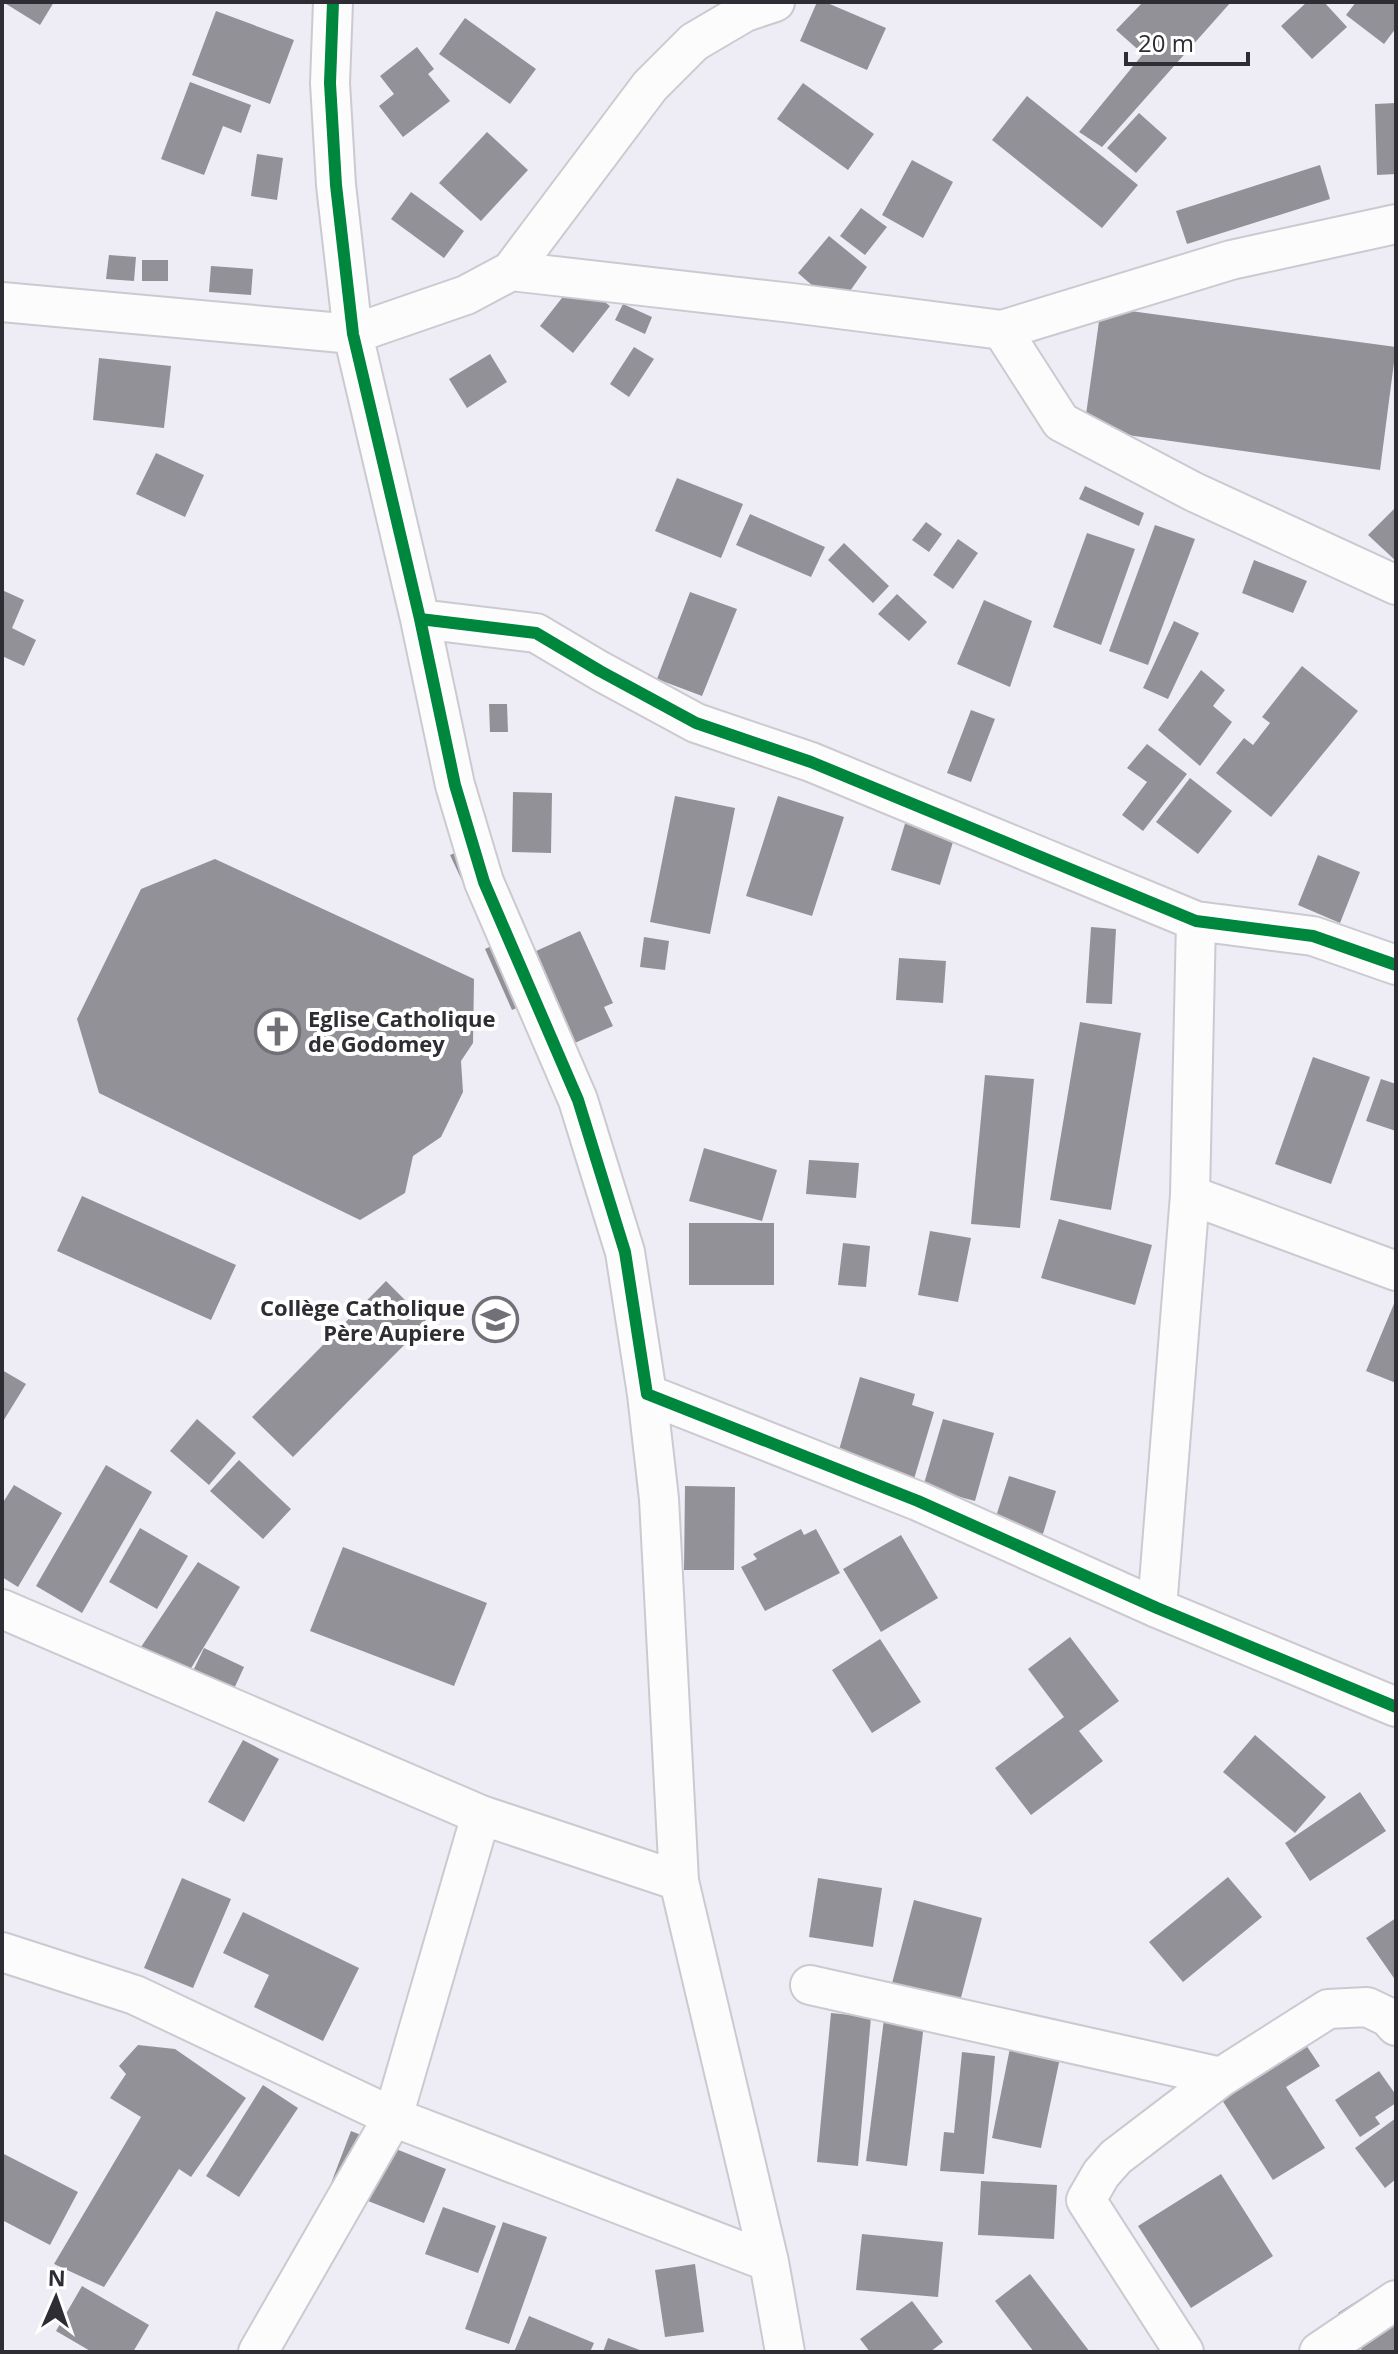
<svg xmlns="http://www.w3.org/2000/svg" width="1398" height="2354" font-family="'Open Sans',sans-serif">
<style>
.building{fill:#939198}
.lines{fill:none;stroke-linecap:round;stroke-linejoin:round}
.street-casing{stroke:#cbcad1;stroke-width:42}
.street{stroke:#fcfcfd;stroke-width:38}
.cycleway-casing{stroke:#fff;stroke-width:17}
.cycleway{stroke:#00873e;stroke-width:12}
.labels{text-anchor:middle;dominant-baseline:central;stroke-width:8;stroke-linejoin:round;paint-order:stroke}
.poi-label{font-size:22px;font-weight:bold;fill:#2e2d33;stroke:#fff;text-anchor:start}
</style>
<rect width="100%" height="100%" fill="#eeecf4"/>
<path class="building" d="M 3,2 L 54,2 L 40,25 Z
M 817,2 L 825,2 L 886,28 L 867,70 L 800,41 Z
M 1143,2 L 1231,2 L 1102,147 L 1079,132 L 1143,54 L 1116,30 Z
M 1307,2 L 1324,2 L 1347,27 L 1312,59 L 1281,26 Z
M 1356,2 L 1396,2 L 1396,28 L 1384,44 L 1346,15 Z
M 216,11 L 294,40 L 270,104 L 192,75 Z
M 465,18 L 536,69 L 510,104 L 439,54 Z
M 417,47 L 434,69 L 428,74 L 450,101 L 403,137 L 379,106 L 394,94 L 380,76 Z
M 190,82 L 251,105 L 241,133 L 223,126 L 204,175 L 161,159 Z
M 803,83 L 874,134 L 848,170 L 777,119 Z
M 1027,96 L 1138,185 L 1102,228 L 992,140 Z
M 1396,103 L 1396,174 L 1377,175 L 1375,104 Z
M 1139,113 L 1167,138 L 1136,173 L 1107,148 Z
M 487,132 L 528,170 L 481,221 L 439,183 Z
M 257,154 L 283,158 L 277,200 L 251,196 Z
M 912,160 L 953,182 L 923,238 L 882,215 Z
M 1320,165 L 1330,199 L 1187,244 L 1176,211 Z
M 411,192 L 464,231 L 444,258 L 391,219 Z
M 861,208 L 887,227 L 865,255 L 840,236 Z
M 829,236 L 867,267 L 838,308 L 798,273 Z
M 109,255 L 136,257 L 134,281 L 106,279 Z
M 142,260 L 168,260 L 168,281 L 142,281 Z
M 211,266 L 253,269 L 251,295 L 209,292 Z
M 576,280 L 610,306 L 573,353 L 540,326 Z
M 623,304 L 652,317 L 645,334 L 615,320 Z
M 1101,307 L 1396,347 L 1380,470 L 1084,429 Z
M 634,347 L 654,359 L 629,397 L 610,384 Z
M 490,354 L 507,382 L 467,408 L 449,379 Z
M 99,358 L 171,366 L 164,428 L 93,420 Z
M 156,453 L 204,475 L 185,517 L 136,494 Z
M 677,478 L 743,504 L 721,558 L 655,531 Z
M 1085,486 L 1144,513 L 1139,526 L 1079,499 Z
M 1396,507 L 1396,561 L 1368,535 Z
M 750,514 L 825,547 L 811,577 L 736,545 Z
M 926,522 L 942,534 L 929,552 L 912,540 Z
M 1155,525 L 1195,539 L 1148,665 L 1109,651 Z
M 1087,533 L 1135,549 L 1101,645 L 1053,627 Z
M 958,539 L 978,553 L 953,589 L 933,575 Z
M 844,543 L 889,586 L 873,603 L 828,560 Z
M 1254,560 L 1307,581 L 1293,613 L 1242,593 Z
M 2,590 L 24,600 L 12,628 L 36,640 L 24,666 L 2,656 Z
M 690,592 L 737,609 L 702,696 L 657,679 Z
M 897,594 L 927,622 L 909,641 L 878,614 Z
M 984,600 L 1032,621 L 1010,687 L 957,664 Z
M 1174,621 L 1199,633 L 1168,699 L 1143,688 Z
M 1302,666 L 1358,711 L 1271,817 L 1216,773 L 1244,738 L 1253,745 L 1270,723 L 1262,717 Z
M 1201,670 L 1225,690 L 1213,706 L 1232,722 L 1200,766 L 1158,730 Z
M 489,704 L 507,704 L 508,732 L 490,732 Z
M 971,710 L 995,719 L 971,782 L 947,773 Z
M 1147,744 L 1187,774 L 1143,831 L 1122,815 L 1147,782 L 1127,768 Z
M 1190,778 L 1232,811 L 1198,854 L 1156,822 Z
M 513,792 L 552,793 L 551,853 L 512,852 Z
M 675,796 L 735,808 L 710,934 L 650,922 Z
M 778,796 L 844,817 L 812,916 L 746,896 Z
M 907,817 L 956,832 L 940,885 L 891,870 Z
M 462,850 L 477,882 L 465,887 L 450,855 Z
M 1318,855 L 1360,872 L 1340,923 L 1298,905 Z
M 215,859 L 474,979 L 473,1043 L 461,1061 L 463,1092 L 441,1137 L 413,1156 L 405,1193 L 360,1220 L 99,1093 L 77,1019 L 141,889 Z
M 1091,927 L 1116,929 L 1112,1004 L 1086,1003 Z
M 580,931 L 613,1003 L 604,1007 L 613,1026 L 568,1046 L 523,957 Z
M 644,937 L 669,941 L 665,970 L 640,967 Z
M 503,941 L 530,1002 L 512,1010 L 485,949 Z
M 899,958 L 946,961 L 943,1003 L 896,1000 Z
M 1080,1022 L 1141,1033 L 1111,1210 L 1050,1200 Z
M 1313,1057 L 1370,1077 L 1331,1184 L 1275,1164 Z
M 985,1075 L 1034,1079 L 1020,1228 L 971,1224 Z
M 1381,1079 L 1396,1084 L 1396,1131 L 1366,1121 Z
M 704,1148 L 777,1170 L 762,1221 L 689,1201 Z
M 809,1160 L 859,1163 L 856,1198 L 806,1194 Z
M 82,1196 L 236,1265 L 211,1320 L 57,1251 Z
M 1059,1219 L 1152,1245 L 1135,1305 L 1041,1278 Z
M 689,1223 L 774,1223 L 774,1285 L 689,1285 Z
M 930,1231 L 971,1238 L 958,1302 L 918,1295 Z
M 843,1243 L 870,1246 L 866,1287 L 838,1285 Z
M 386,1281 L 427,1322 L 293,1457 L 252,1417 Z
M 1396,1299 L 1396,1383 L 1366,1371 Z
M 2,1370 L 26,1384 L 2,1423 Z
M 860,1377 L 915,1394 L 912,1405 L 934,1412 L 914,1479 L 837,1457 Z
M 197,1419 L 236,1453 L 209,1485 L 170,1451 Z
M 943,1419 L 994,1433 L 975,1501 L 923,1487 Z
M 239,1460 L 291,1509 L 263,1539 L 210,1491 Z
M 106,1465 L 152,1492 L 82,1613 L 36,1586 Z
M 1009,1476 L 1056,1491 L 1039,1547 L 991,1532 Z
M 14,1485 L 62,1513 L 18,1587 L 2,1577 L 2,1504 Z
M 685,1486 L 735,1487 L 734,1570 L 684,1570 Z
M 140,1528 L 188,1556 L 157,1609 L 109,1582 Z
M 801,1529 L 804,1535 L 816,1529 L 840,1573 L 765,1611 L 741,1567 L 757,1559 L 753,1554 Z
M 901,1535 L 938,1598 L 881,1632 L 843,1569 Z
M 343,1547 L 487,1603 L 454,1686 L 310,1631 Z
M 198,1562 L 240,1587 L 190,1670 L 139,1650 Z
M 1070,1637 L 1119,1701 L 1079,1731 L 1103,1761 L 1031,1815 L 995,1768 L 1064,1717 L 1028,1669 Z
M 880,1639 L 921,1702 L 872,1733 L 832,1670 Z
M 204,1648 L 244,1667 L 233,1691 L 193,1671 Z
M 1255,1735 L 1326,1797 L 1295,1833 L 1223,1772 Z
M 243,1740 L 279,1759 L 244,1822 L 208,1802 Z
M 1360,1792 L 1386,1831 L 1310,1881 L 1285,1843 Z
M 1228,1877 L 1262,1917 L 1183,1982 L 1149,1942 Z
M 182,1878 L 231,1899 L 193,1988 L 144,1968 Z
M 818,1878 L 882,1888 L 873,1947 L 809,1937 Z
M 914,1900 L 982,1918 L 959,2005 L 891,1987 Z
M 243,1912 L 359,1968 L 323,2041 L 254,2007 L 269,1975 L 223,1953 Z
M 1396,1918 L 1396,1981 L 1366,1938 Z
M 831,2013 L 871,2017 L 858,2166 L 817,2162 Z
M 884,2019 L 924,2024 L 907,2166 L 866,2161 Z
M 1300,2036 L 1320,2066 L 1286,2087 L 1325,2148 L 1273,2180 L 1215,2089 Z
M 1011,2043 L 1061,2053 L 1041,2148 L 992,2138 Z
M 138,2045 L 175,2049 L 246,2098 L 191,2177 L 179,2169 L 104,2287 L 54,2264 L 141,2117 L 110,2098 L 126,2074 L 119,2066 Z
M 962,2052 L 995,2056 L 984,2174 L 940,2171 L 944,2132 L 954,2133 Z
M 1379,2071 L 1396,2095 L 1396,2103 L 1375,2117 L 1380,2124 L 1360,2137 L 1335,2100 Z
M 263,2085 L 298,2108 L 239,2197 L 206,2176 Z
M 1396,2118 L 1396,2179 L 1385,2188 L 1355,2148 Z
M 351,2131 L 446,2169 L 424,2223 L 330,2186 Z
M 2,2153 L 78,2192 L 50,2245 L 2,2220 Z
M 1221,2174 L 1273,2256 L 1191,2308 L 1138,2226 Z
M 981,2181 L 1057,2185 L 1054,2239 L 978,2235 Z
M 443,2207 L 496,2226 L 478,2273 L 425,2254 Z
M 503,2222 L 547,2237 L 509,2344 L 465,2329 Z
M 862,2234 L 943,2242 L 938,2297 L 856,2290 Z
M 695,2264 L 704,2332 L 665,2337 L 655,2270 Z
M 1030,2274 L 1090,2352 L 1034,2352 L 995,2301 Z
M 1390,2280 L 1396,2288 L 1396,2352 L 1363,2352 L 1338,2313 Z
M 82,2286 L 149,2325 L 133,2352 L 92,2352 L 56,2331 Z
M 912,2301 L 943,2342 L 930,2352 L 870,2352 L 860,2339 Z
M 529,2316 L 594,2343 L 590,2352 L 514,2352 Z
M 608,2338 L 645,2352 L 603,2352 Z"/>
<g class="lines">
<defs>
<path id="street" d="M 333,2 L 330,83 L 336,185 L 353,334 L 420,619 L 536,633 L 600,671 L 696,723 L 811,762 L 1196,921 L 1313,936 L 1396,965
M 511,271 L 650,86 L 694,42 L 745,12 L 775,2
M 2,302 L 353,334 L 466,295 L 511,271 L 792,303 L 1002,330 L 1231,260 L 1396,224
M 1002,330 L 1061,422 L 1194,492 L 1396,585
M 420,619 L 455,785 L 484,882 L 578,1100 L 625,1252 L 647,1394 L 918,1501 L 1157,1608 L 1396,1707
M 1196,921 L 1190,1195 L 1396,1271
M 647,1394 L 659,1499 L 679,1881 L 769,2262 L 785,2352
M 1157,1608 L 1190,1195
M 2,1609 L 481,1815
M 2,1952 L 135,1995 L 393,2117 L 769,2262
M 810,1985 L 1221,2077
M 258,2352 L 393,2117 L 481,1815 L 679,1881
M 1184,2352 L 1086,2200 L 1101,2174 L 1116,2157 L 1221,2077 L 1328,2009 L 1367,2007 L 1388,2017 L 1396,2026
M 1319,2352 L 1396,2300"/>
</defs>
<use href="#street" class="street-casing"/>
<use href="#street" class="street"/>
<defs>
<path id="cycleway" d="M 333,2 L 330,83 L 336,185 L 353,334 L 420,619 L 536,633 L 600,671 L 696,723 L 811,762 L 1196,921 L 1313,936 L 1396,965
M 420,619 L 455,785 L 484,882 L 578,1100 L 625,1252 L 647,1394 L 918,1501 L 1157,1608 L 1396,1707"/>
</defs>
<use href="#cycleway" class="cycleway-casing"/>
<use href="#cycleway" class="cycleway"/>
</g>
<defs>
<symbol id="church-ring" viewBox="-11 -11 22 22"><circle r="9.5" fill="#fff" stroke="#717077" stroke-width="1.5"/><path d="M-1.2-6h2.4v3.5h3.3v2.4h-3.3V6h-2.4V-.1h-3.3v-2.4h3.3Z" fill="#717077"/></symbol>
<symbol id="university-ring" viewBox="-11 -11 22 22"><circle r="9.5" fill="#fff" stroke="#717077" stroke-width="1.5"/><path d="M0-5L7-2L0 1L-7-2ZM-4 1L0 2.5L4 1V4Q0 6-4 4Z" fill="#717077"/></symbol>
</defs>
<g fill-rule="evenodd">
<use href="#church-ring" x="252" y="1006" width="51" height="51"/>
<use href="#university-ring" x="470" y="1294" width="51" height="51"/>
</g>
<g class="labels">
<g class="poi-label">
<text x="308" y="1018">Eglise Catholique<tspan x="308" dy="25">de Godomey</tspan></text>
<text x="465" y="1307" text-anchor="end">Collège Catholique<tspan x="465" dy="25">Père Aupiere</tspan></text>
</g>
</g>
<rect width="1398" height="2354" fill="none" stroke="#2e2d33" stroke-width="8"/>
<g transform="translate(56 2298) rotate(2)" stroke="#ffffff" stroke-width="6" paint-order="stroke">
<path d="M0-6L14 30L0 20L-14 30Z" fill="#2e2d33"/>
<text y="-12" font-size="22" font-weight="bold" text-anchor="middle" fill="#2e2d33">N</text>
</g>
<path d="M1126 52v12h122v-12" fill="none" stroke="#2e2d33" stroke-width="4"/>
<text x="1138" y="52" font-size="24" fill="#2e2d33" stroke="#ffffff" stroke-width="6" paint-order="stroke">20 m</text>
</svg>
